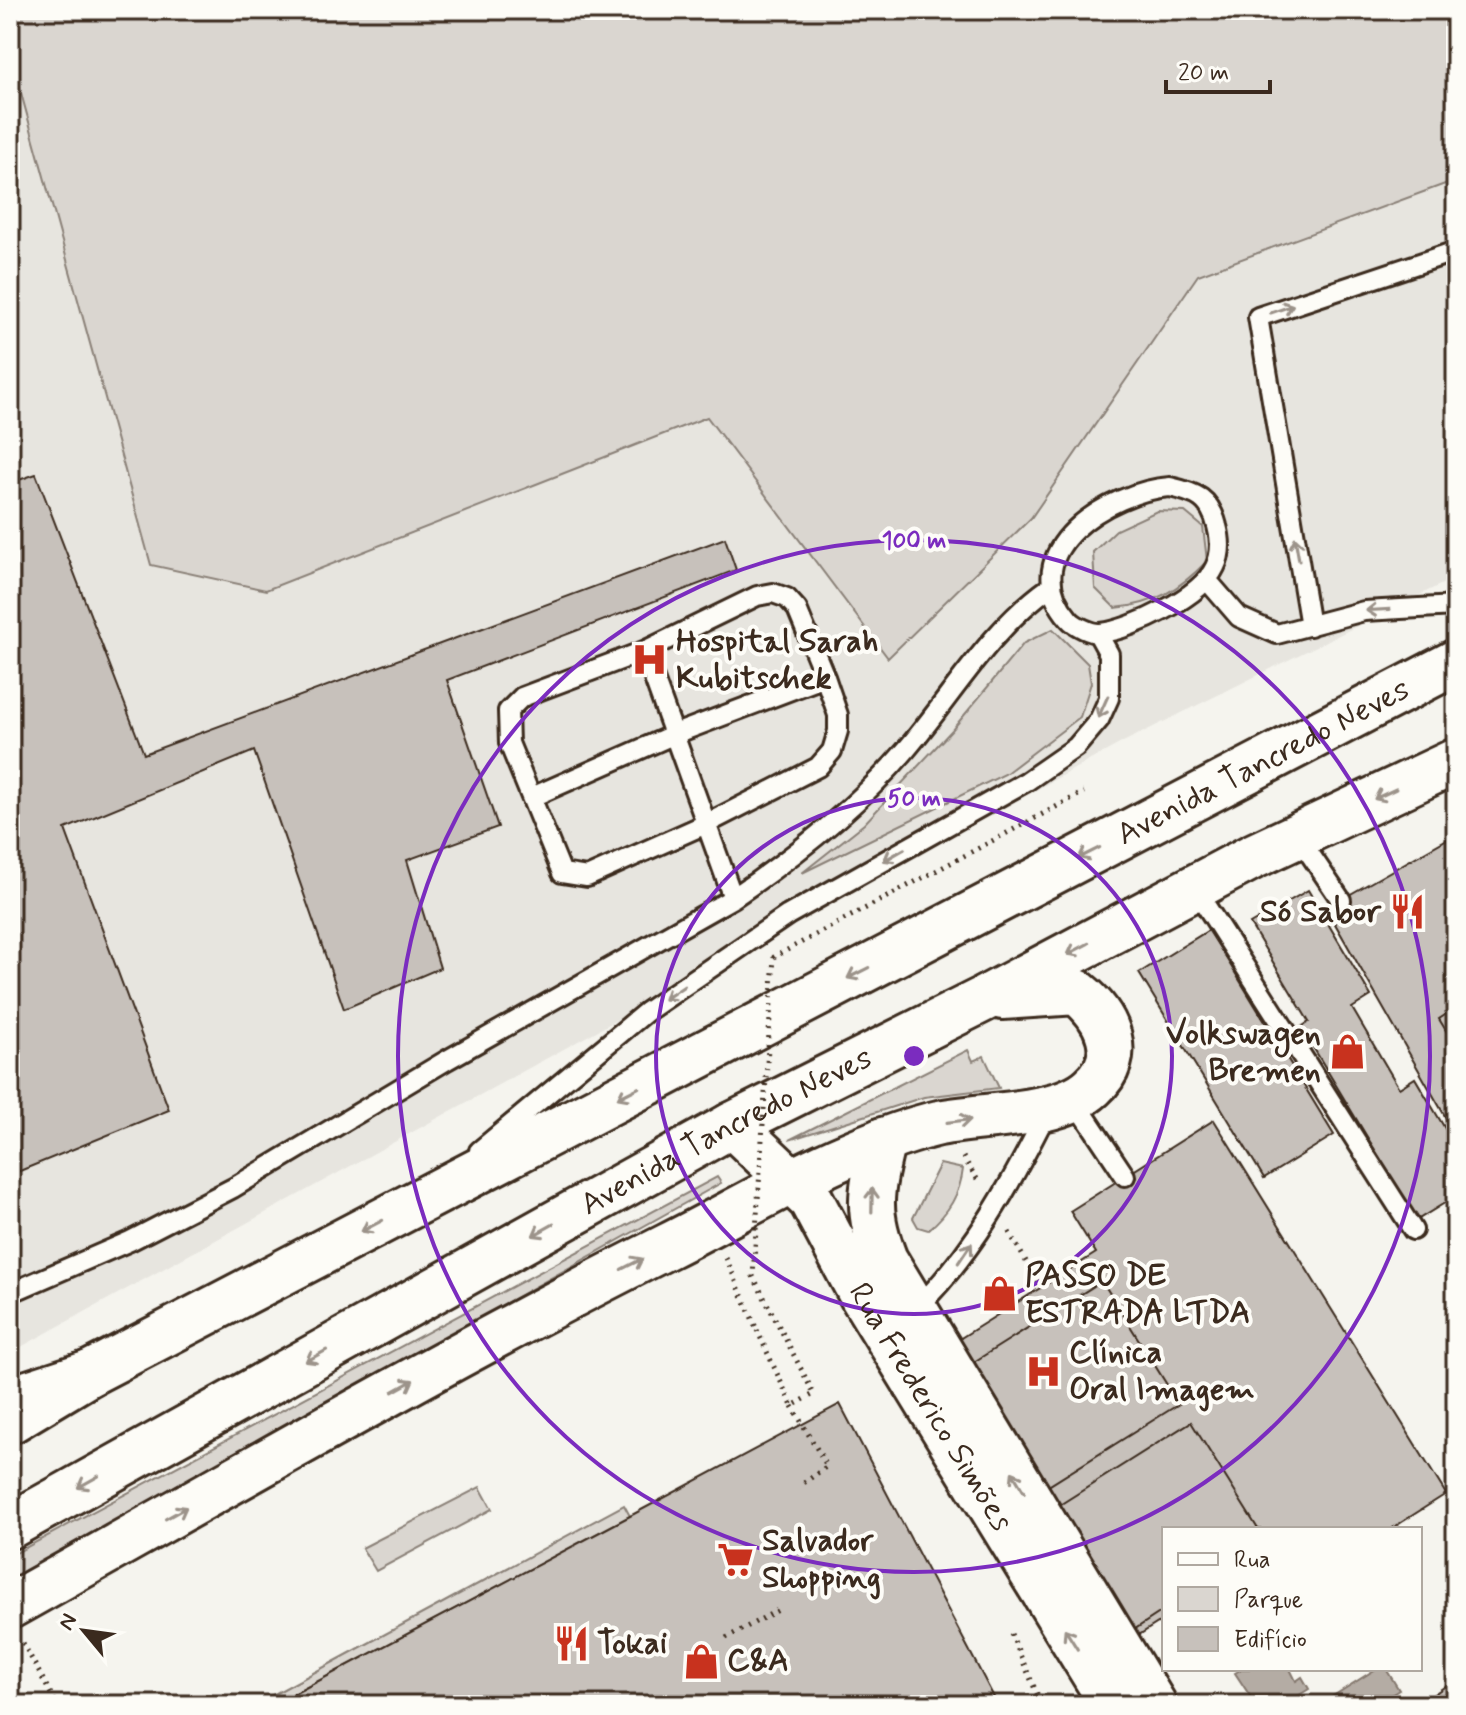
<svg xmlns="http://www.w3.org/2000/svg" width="1466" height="1715" font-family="Mynerve,sans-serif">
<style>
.built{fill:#e7e5df}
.green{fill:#dad6d0;stroke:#8a8077;stroke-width:2}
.water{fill:#b4aca4;stroke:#84786e;stroke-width:2}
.building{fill:#c7c1bb;stroke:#3b2a1e;stroke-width:2}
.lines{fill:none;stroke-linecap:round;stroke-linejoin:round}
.service-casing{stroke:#3b2a1e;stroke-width:24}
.tertiary-casing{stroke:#3b2a1e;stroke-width:50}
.primary-casing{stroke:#3b2a1e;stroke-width:50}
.trunk-casing{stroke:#3b2a1e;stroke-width:50}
.path{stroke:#3b2a1e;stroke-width:5;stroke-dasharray:2 6;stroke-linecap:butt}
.service{stroke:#fdfcf7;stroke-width:18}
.tertiary{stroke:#fdfcf7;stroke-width:44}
.primary{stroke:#fdfcf7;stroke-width:44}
.trunk{stroke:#fdfcf7;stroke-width:44}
.path-bridge{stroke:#3b2a1e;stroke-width:5;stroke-dasharray:2 6;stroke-linecap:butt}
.oneway{stroke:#9c938a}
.ring{fill:none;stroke:#7b2cbf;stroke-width:4}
.labels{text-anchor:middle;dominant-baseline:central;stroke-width:8;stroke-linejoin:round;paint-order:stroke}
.poi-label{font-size:32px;font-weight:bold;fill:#3b2a1e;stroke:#fdfcf7;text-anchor:start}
.street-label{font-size:32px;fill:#3b2a1e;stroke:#fdfcf7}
.centre{fill:#7b2cbf;stroke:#fdfcf7;stroke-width:4}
.ring-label{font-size:24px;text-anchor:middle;font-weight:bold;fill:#7b2cbf;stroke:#fdfcf7;stroke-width:8;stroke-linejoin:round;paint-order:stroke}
</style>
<rect width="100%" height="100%" fill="#f5f4ee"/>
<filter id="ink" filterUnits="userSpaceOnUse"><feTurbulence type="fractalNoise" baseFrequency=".0125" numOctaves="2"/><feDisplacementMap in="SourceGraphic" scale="16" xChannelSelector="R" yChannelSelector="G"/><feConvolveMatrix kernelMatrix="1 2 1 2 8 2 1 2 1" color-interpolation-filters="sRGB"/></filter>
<g filter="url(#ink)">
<path class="built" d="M 10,10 L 1456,10 L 1456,577 L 1123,742 L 10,1353 Z"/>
<path class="green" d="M 10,10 L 1456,10 L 1456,180 L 1198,275 L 1031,518 L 888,658 L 707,417 L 266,590 L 151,565 L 10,53 Z
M 1157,511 L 1185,512 L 1203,527 L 1207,561 C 1180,589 1154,605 1115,608 L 1095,588 L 1093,552 L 1116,530 Z
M 1053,629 L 1088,664 L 1091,683 L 1080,717 L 1005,774 L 802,873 L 864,824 L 952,730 L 1024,643 Z
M 968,1050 L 973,1061 L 984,1056 L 999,1088 L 924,1097 L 789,1140 Z
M 940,1164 L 963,1169 C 960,1195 948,1214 928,1230 L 918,1227 L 913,1218 Z
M 717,1177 L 721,1183 L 10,1580 L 10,1556 Z
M 480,1487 L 492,1509 L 376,1571 L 362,1548 Z
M 624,1505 L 630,1516 L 273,1705 L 254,1705 Z"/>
<path class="water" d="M 1242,1669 L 1290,1669 L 1296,1681 L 1302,1677 L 1309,1689 L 1283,1705 L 1256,1705 L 1235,1673 Z
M 1376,1669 L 1386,1669 L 1399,1690 L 1375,1705 L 1319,1705 Z"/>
<path class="building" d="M 36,474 L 144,754 L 725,538 L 736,570 L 447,680 L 498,827 L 407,860 L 440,968 L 344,1009 L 254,751 L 65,829 L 169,1110 L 10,1175 L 10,483 Z
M 1456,834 L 1456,1127 L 1453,1130 L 1326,908 Z
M 1308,890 L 1371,996 L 1352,1008 L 1399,1088 L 1415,1078 L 1456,1147 L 1456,1196 L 1417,1220 L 1301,1027 L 1309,1022 L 1250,924 Z
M 1209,930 L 1334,1135 L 1264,1178 L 1139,973 Z
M 1456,1008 L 1456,1047 L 1439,1019 Z
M 1214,1120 L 1446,1494 L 1391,1529 L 1164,1529 L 1164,1619 L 1131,1640 L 948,1346 L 1096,1253 L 1070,1211 Z
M 1102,1281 L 1179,1404 L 1045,1488 L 969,1365 Z
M 840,1404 L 998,1705 L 273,1705 L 630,1516 Z
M 1191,1422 L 1258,1529 L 1164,1529 L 1164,1610 L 1135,1629 L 1058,1506 Z
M 1456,1679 L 1456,1705 L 1418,1705 Z"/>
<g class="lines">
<defs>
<path id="service" d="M 1170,487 C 1197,493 1210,498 1217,526 C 1221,540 1222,553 1215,567 C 1201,597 1133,629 1101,633 C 1092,634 1075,626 1069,619 C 1011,552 1110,491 1170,487 Z
M 1207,580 L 1239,617 L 1277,634 L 1364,611 L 1456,606
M 773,593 L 787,598 L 797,609 L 825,677 L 838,715 L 838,731 L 832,751 L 818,767 L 708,823 L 587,877 L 562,873 L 509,743 L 508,711 L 522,697 L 644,651 L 757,596 Z
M 1310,626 L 1258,317 L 1456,251
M 644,651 L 733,898
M 532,797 L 675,734 L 825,677
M 1297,835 L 1341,900
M 1194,887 L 1413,1230
M 1075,1101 L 1125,1176
M 479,1151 L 646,1012 L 788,915 L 1027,781 L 1076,747 L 1099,720 L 1109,698 L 1109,654 L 1098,634
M 10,1293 L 130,1241 L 233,1188 L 447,1060 L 733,898 C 795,856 855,809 905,751 C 953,695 989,630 1050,587
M 916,1309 C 973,1253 1011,1184 1047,1112"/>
<g id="tertiary">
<path id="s1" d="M 732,1125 L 811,1200 L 862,1296 L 1113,1705"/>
<path d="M 883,1140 C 871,1191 865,1209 885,1260 L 1154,1705"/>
<path id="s2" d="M 10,1526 L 732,1125 L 984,999 L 1252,857 L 1456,761"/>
<path d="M 10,1606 C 228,1484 445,1358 668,1246 C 730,1215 788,1180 852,1153 C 880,1141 909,1130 939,1123 C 983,1114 1060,1117 1092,1087 C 1127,1056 1107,1016 1077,992 L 1002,997"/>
</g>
<g id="primary">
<path id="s3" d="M 10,1421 L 90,1373 L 1456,662"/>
</g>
<path id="trunk" d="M 10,1399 L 90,1373"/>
</defs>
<use href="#service" class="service-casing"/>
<use href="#tertiary" class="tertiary-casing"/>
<use href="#primary" class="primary-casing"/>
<use href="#trunk" class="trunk-casing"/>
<path class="path" d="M 963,1157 L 979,1182
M 1009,1232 L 1041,1287
M 726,1258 L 757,1330
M 792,1406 L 827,1466 L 801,1485
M 1011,1634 L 1042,1705
M 726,1638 L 780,1609
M 23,1643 L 57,1705"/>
<use href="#service" class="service"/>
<use href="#tertiary" class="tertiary"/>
<use href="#primary" class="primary"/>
<use href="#trunk" class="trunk"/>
<path class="path-bridge" d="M 757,1330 L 792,1406 L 814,1394 L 753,1276 L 774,957 L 1084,792"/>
</g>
<defs><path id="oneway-shaft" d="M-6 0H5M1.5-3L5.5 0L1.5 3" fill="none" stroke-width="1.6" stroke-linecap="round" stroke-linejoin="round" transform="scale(2)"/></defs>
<g class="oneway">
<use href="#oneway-shaft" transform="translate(1282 309) rotate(-19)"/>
<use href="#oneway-shaft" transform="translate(1297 549) rotate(-100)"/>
<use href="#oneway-shaft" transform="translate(1378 610) rotate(177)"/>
<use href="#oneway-shaft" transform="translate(1103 707) rotate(114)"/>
<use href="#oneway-shaft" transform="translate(1385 794) rotate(155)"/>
<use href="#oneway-shaft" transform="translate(1089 853) rotate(153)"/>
<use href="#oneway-shaft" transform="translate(894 855) rotate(150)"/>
<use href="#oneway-shaft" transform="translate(1078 949) rotate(152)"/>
<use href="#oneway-shaft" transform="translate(858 973) rotate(153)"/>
<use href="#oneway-shaft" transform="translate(674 993) rotate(146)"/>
<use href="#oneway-shaft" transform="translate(628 1093) rotate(153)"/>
<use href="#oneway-shaft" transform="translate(959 1121) rotate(-7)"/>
<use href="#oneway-shaft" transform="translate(872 1200) rotate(-89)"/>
<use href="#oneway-shaft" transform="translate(372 1226) rotate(152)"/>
<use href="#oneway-shaft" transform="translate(543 1230) rotate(151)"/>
<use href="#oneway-shaft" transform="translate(965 1253) rotate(-56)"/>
<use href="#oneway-shaft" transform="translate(632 1264) rotate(-27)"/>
<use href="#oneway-shaft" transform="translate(316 1356) rotate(151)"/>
<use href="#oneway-shaft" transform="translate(403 1386) rotate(-29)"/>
<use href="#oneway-shaft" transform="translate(88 1482) rotate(151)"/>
<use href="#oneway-shaft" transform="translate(1018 1482) rotate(-121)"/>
<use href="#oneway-shaft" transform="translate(176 1513) rotate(-29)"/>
<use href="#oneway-shaft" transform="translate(1071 1639) rotate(-122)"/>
</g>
</g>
<g class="ring">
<circle cx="914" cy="1056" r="258"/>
<circle cx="914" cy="1056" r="516"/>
</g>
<defs>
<symbol id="hospital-bare" viewBox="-9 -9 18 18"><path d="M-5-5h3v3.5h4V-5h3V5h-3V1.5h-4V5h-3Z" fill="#c8321e" stroke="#fdfcf7" stroke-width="2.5" paint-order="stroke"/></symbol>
<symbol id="restaurant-bare" viewBox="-9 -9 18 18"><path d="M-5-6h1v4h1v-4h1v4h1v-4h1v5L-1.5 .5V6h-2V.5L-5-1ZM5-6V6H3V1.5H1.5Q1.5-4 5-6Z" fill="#c8321e" stroke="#fdfcf7" stroke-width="2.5" paint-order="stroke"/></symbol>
<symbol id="shop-bare" viewBox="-9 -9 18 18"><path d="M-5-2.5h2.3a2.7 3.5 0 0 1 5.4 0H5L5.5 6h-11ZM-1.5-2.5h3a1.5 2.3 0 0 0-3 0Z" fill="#c8321e" stroke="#fdfcf7" stroke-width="2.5" paint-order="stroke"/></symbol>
<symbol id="supermarket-bare" viewBox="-9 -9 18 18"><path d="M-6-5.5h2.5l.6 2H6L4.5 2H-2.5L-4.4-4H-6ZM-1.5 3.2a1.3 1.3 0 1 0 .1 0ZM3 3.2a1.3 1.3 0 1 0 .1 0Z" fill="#c8321e" stroke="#fdfcf7" stroke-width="2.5" paint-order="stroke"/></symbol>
</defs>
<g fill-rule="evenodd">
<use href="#hospital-bare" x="624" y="634" width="51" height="51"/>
<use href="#restaurant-bare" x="1382" y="886" width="51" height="51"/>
<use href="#shop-bare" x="1322" y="1026" width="51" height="51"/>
<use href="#shop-bare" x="974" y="1268" width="51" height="51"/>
<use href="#hospital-bare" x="1018" y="1346" width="51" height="51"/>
<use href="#supermarket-bare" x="710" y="1534" width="51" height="51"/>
<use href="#restaurant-bare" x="546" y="1618" width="51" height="51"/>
<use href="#shop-bare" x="676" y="1636" width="51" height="51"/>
</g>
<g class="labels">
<g class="poi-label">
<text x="676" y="642">Hospital Sarah<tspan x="676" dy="37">Kubitschek</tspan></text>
<text x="1381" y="912" text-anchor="end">Só Sabor</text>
<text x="1321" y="1034" text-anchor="end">Volkswagen<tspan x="1321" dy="37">Bremen</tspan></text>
<text x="1025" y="1276">PASSO DE<tspan x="1025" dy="37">ESTRADA LTDA</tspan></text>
<text x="1069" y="1353">Clínica<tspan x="1069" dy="37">Oral Imagem</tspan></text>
<text x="762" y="1541">Salvador<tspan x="762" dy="37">Shopping</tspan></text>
<text x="597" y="1644">Tokai</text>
<text x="727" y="1661">C&amp;A</text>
</g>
<g class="street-label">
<text stroke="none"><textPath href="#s3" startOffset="1416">Avenida Tancredo Neves</textPath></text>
<text stroke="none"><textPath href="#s2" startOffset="818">Avenida Tancredo Neves</textPath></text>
<text stroke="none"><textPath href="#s1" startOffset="348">Rua Frederico Simões</textPath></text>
</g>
</g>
<circle cx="914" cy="1056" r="12" class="centre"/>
<g class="ring-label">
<text x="914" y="548">100 m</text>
<text x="914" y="806">50 m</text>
</g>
<rect width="1466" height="1715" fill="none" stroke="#fdfcf7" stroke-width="40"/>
<rect x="20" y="20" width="1426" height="1675" fill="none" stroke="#3b2a1e" stroke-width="3" filter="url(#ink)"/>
<rect x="1162" y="1527" width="260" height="144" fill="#fdfcf7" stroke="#afa8a0" stroke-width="2"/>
<rect x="1178" y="1553" width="40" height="12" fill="#fdfcf7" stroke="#afa8a0" stroke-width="2"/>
<text x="1234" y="1567" font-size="24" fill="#3b2a1e">Rua</text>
<rect x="1178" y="1587" width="40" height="24" fill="#dad6d0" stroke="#afa8a0" stroke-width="2"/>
<text x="1234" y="1607" font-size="24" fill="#3b2a1e">Parque</text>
<rect x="1178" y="1627" width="40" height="24" fill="#c7c1bb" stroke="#afa8a0" stroke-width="2"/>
<text x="1234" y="1647" font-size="24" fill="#3b2a1e">Edifício</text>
<g transform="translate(84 1631) rotate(299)" stroke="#fdfcf7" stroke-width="6" paint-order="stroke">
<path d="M0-6L14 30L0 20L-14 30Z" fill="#3b2a1e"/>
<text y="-12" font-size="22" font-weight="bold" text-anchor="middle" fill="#3b2a1e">N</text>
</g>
<path d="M1166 80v12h104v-12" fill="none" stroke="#3b2a1e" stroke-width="4"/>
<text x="1178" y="80" font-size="24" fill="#3b2a1e" stroke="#fdfcf7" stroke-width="6" paint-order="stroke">20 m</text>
</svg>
